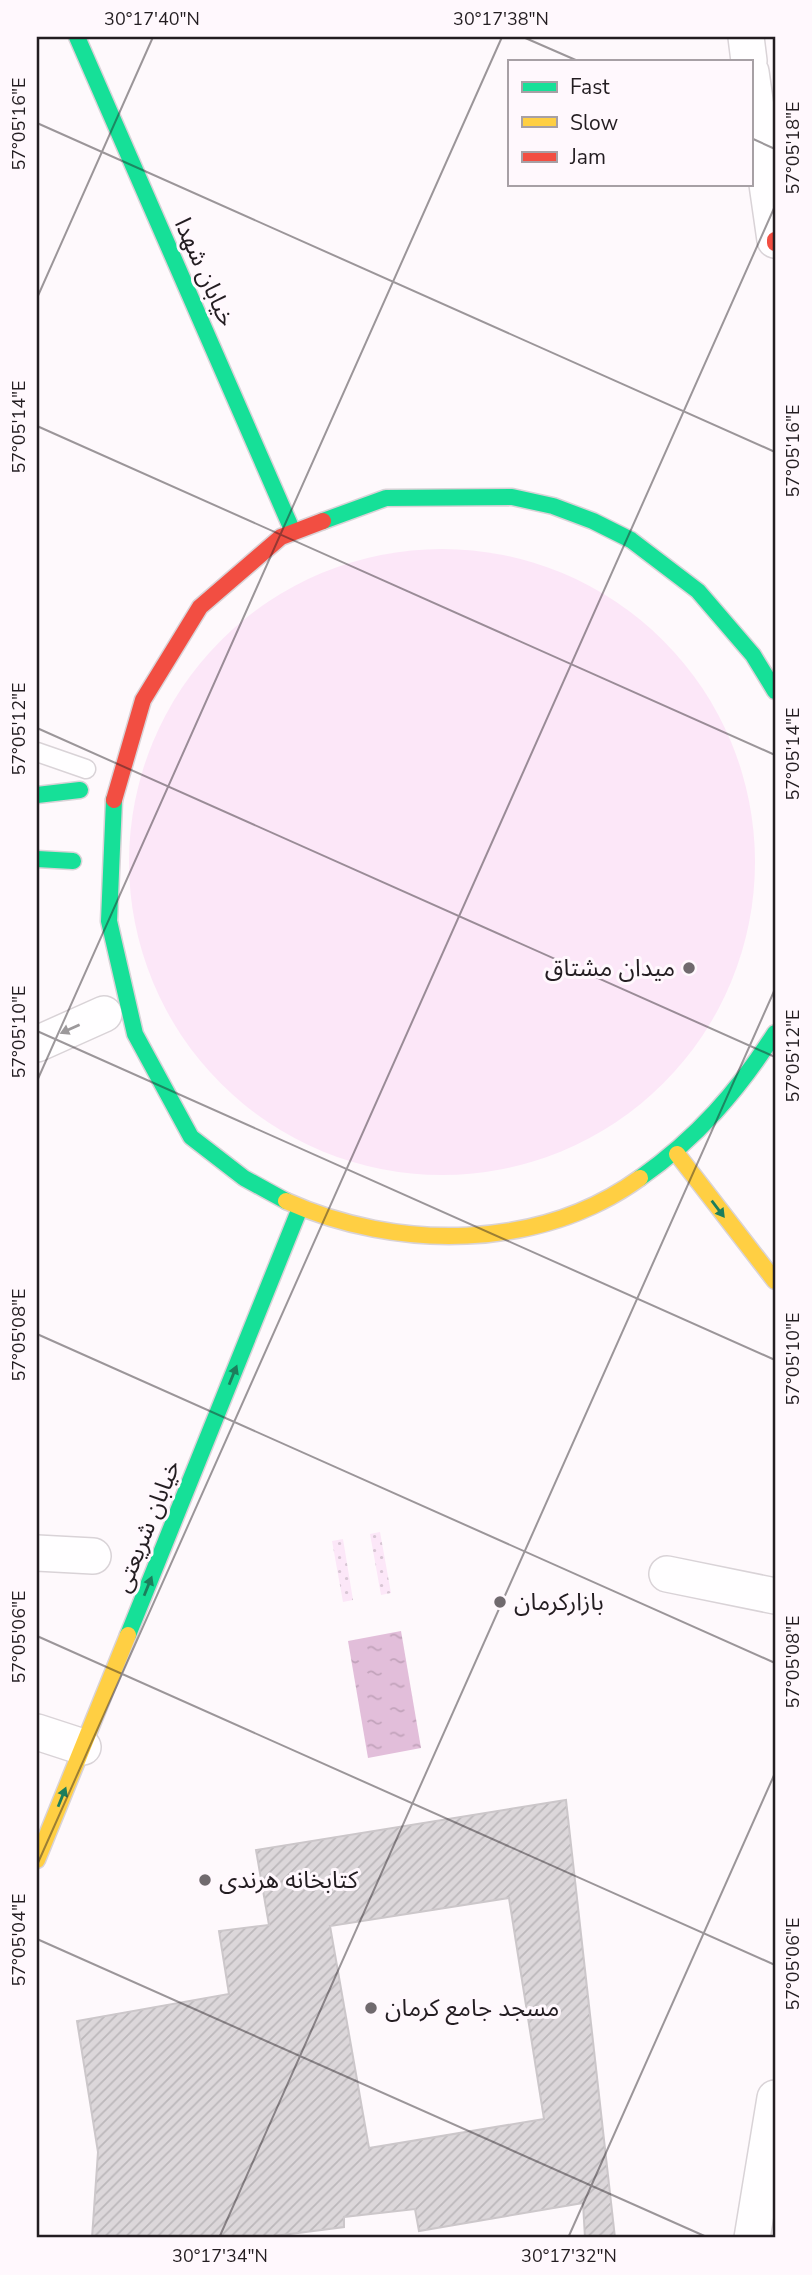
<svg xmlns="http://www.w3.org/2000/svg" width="812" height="2275" font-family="'Nunito Sans','Noto Sans Arabic',sans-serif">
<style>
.grass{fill:url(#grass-dots)}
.park{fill:#fce7f8}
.water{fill:url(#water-ripples)}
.building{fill:url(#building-hatch);stroke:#ccc7ca;stroke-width:2;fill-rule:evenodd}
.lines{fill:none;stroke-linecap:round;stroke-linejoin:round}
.lane-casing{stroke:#d9d3d7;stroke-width:21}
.street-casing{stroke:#d9d3d7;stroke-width:38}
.fast-casing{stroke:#d9d3d7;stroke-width:19}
.slow-casing{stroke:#d9d3d7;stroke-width:19}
.jam-casing{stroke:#d9d3d7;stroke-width:19}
.lane{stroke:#fffeff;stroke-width:18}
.street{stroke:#fffeff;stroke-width:35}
.fast{stroke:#16e098;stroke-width:16}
.slow{stroke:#ffcf43;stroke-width:16}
.jam{stroke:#f24e42;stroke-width:16}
.oneway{fill:#9c999b}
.oneway2{fill:#1c7e5c}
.ticks{fill:none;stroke:#231d21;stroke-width:2;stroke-opacity:0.45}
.poi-dot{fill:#706a6e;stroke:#fff8fd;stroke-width:2.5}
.labels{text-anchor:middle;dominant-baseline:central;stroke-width:6;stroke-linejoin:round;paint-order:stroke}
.street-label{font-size:24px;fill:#231d21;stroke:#fff8fd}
.poi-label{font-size:24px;fill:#231d21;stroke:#fff8fd;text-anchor:start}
.neatline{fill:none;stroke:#231d21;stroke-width:2.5}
.ticks-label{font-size:18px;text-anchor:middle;fill:#231d21}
</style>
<defs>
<pattern id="grass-dots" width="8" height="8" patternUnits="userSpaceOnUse" patternTransform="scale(1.75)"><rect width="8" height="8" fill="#fce7f8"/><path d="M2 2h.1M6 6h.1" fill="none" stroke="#d8c6d4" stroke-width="1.8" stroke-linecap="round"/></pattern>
<pattern id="water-ripples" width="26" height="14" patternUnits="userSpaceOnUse" patternTransform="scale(1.75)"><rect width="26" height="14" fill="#e2beda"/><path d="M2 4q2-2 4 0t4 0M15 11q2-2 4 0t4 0" fill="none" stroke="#c2a3bb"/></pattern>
<pattern id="building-hatch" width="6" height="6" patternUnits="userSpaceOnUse" patternTransform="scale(1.75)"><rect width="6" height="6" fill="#dcd7da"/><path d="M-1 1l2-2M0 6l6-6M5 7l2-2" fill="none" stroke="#bcb8bb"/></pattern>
</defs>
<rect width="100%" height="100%" fill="#fef9fc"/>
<path class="grass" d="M 380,1532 L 391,1593 L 381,1595 L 370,1534 Z
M 343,1539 L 353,1600 L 343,1602 L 332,1541 Z"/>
<path class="park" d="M129 862a313 313 0 1 1 626 0a313 313 0 1 1-626 0Z"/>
<path class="water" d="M 401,1631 L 421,1748 L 368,1758 L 348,1641 Z"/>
<path class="building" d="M 566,1800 L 615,2238 L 585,2238 L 583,2203 L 419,2231 L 415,2209 L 344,2217 L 344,2227 L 259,2238 L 92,2238 L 98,2152 L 77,2021 L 229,1994 L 219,1931 L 269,1925 L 256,1850 ZM 509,1898 L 544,2119 L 369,2148 L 330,1926 Z"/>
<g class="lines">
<defs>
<path id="lane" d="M 37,752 L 86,769"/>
<path id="street" d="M 746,37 L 749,61
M 751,72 L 775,240
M 37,1044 L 104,1014
M 37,1553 L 93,1556
M 667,1574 L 775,1596
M 37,1732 L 83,1747
M 752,2238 L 775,2098"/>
<path id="fast" d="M 77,37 L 290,525
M 323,521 L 386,498 L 512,497 L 553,506 L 593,521 L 631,540 L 698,591 L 753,655 L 775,691
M 37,795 L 80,790
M 114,800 L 109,921 L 135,1034 L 191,1137 L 244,1178 L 286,1201
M 37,859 L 73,861
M 640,1178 C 697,1138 738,1091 775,1033
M 128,1635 L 300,1208"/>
<path id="slow" d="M 677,1154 L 775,1281
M 286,1201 C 397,1251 539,1251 640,1178
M 37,1860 L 128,1635"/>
<path id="jam" d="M 775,240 L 775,243
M 114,800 L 143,700 L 200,607 L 281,537 L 323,521"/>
</defs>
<use href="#lane" class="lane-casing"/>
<use href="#street" class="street-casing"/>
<use href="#fast" class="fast-casing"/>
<use href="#slow" class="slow-casing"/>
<use href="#jam" class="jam-casing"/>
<use href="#lane" class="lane"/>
<use href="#street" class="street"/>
<use href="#fast" class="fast"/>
<use href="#slow" class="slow"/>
<use href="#jam" class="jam"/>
</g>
<defs><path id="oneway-solid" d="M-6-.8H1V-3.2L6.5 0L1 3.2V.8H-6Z" transform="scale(1.75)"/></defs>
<use class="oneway" href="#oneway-solid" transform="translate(70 1029) rotate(156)"/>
<g class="oneway2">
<use href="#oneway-solid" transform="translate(718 1209) rotate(53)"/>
<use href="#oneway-solid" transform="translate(233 1375) rotate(-68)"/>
<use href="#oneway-solid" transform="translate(148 1586) rotate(-68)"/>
<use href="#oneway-solid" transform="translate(62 1797) rotate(-68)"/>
</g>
<path class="ticks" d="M 523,37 L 578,61M 37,123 L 775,452M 751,138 L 775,149M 37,298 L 153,37M 37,426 L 775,755M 37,728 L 775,1057M 37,1031 L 775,1360M 37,1081 L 502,37M 37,1334 L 775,1663M 37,1636 L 775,1965M 37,1865 L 775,206M 37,1939 L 709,2238M 219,2238 L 775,989M 568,2238 L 775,1773"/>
<g class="poi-dot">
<circle cx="689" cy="968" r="7"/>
<circle cx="500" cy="1602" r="7"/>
<circle cx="205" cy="1880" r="7"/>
<circle cx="371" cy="2008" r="7"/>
</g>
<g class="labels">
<g class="street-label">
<text transform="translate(205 272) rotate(66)">خیابان شهدا</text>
<text transform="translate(147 1526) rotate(-68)">خیابان شریعتی</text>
</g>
<g class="poi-label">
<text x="675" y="968" text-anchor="end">ميدان مشتاق</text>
<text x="514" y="1602">بازارکرمان</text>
<text x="219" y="1880">کتابخانه هرندی</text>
<text x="385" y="2008">مسجد جامع کرمان</text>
</g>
</g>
<rect width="812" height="2275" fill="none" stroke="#fff8fd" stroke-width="77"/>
<rect x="508" y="60" width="245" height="126" fill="#fff8fd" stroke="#a7a0a5" stroke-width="2"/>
<rect x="522" y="82" width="35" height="10" fill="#16e098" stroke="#a7a0a5" stroke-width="2"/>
<text x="570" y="94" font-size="21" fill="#231d21">Fast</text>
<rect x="522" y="117" width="35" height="10" fill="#ffcf43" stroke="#a7a0a5" stroke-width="2"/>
<text x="570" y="130" font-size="21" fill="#231d21">Slow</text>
<rect x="522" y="152" width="35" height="10" fill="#f24e42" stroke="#a7a0a5" stroke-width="2"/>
<text x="570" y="164" font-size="21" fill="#231d21">Jam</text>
<rect x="38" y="38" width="736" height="2198" class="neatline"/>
<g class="ticks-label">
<text x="152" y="25">30°17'40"N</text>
<text x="501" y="25">30°17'38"N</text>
<text transform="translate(19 124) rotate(-90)" y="6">57°05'16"E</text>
<text transform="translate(793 148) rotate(-90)" y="6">57°05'18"E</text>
<text transform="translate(19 427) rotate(-90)" y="6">57°05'14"E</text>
<text transform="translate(793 451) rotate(-90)" y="6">57°05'16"E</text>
<text transform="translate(19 729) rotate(-90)" y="6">57°05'12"E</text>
<text transform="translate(793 754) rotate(-90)" y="6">57°05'14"E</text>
<text transform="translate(19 1032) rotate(-90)" y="6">57°05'10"E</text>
<text transform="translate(793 1056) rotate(-90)" y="6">57°05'12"E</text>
<text transform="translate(19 1335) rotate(-90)" y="6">57°05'08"E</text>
<text transform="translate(793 1359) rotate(-90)" y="6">57°05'10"E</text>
<text transform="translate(19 1637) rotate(-90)" y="6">57°05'06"E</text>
<text transform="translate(793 1662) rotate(-90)" y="6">57°05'08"E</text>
<text transform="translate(19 1940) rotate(-90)" y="6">57°05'04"E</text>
<text transform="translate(793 1964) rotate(-90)" y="6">57°05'06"E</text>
<text x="220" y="2262">30°17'34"N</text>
<text x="569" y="2262">30°17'32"N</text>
</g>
</svg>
